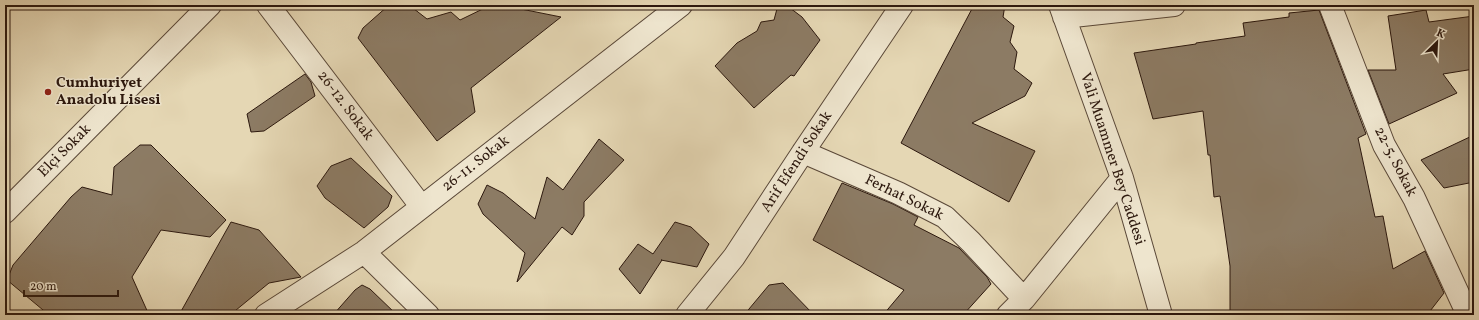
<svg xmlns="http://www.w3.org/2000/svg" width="1479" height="320" font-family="Vollkorn,serif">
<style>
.building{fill:#8c7b64;stroke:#2c180e}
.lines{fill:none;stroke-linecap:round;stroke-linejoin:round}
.minor-casing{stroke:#5a4838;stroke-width:24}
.minor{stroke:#eee5ce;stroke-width:22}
.poi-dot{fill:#8f2418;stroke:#eee5ce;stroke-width:1.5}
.labels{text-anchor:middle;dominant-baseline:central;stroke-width:3;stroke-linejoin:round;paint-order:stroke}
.poi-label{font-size:15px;font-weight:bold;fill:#2c180e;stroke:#eee5ce;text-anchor:start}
.street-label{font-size:15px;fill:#2c180e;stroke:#eee5ce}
</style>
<rect width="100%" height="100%" fill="#e5d7b4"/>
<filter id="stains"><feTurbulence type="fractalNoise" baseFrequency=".005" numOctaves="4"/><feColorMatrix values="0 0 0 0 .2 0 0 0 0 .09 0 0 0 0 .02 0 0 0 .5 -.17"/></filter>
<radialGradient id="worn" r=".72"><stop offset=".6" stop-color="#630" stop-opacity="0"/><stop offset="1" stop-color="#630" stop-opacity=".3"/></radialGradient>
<path class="building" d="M 389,5 L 409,5 L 427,19 L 451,12 L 460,20 L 491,5 L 501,5 L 561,17 L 471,88 L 475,112 L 437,141 L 358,38 L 363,28 Z
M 778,5 L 786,5 L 802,17 L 820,40 L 794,76 L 791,75 L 754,108 L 715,66 L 737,43 L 757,31 L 761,22 L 774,20 Z
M 974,5 L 1005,5 L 1003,17 L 1014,26 L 1010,42 L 1017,52 L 1014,69 L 1032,83 L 1025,96 L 972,123 L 1035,151 L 1009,202 L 901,143 Z
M 1319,10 L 1366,134 L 1358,138 L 1375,217 L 1383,216 L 1393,269 L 1425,251 L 1444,293 L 1427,315 L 1230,315 L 1230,266 L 1220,196 L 1214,197 L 1210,155 L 1208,155 L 1203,111 L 1153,119 L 1134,53 L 1196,44 L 1196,43 L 1245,36 L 1243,23 L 1289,17 L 1289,13 Z
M 1426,10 L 1429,22 L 1474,16 L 1474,69 L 1443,74 L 1457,93 L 1389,124 L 1368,70 L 1396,70 L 1388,16 Z
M 305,74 L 311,82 L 315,96 L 264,131 L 251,132 L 247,114 Z
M 1474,135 L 1474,182 L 1444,188 L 1421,160 Z
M 599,139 L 624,160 L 584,202 L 584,216 L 572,235 L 562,227 L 517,282 L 525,253 L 483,214 L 478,204 L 487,185 L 503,193 L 535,219 L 547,177 L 563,190 Z
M 140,145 L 151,145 L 226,220 L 210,237 L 161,230 L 132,277 L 149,315 L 49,315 L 7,280 L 13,265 L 71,197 L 82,187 L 112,195 L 114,167 Z
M 351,158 L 392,196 L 388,207 L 364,228 L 325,198 L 317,186 L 331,166 Z
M 842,183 L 893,204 L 918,217 L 914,225 L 959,248 L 987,277 L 991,284 L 963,315 L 883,315 L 904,290 L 813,240 Z
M 231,222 L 259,230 L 301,277 L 269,283 L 230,315 L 179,315 Z
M 675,222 L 691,227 L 709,244 L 697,267 L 661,260 L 662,260 L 640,294 L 619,269 L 638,244 L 653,254 Z
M 783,283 L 814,315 L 744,315 L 769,285 Z
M 362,285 L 370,289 L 397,315 L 333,315 L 355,290 Z"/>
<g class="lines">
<defs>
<path id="minor" d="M 268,5 L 421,206
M 1060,5 L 1122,178 L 1161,315
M 1330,5 L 1384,145 L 1414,198 L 1468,315
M 1064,17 L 1174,5
M 803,152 L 898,193 L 945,217 L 971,242 L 1024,299
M 5,212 L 210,5
M 364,252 L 428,315
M 266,315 L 364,252 L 681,5
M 687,315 L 734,257 L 803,152 L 902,5
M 1008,315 L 1024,299 L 1122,178"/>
</defs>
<use href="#minor" class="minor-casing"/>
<use href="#minor" class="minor"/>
</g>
<circle class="poi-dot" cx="48" cy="92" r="4"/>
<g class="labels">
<g class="poi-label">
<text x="56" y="83">Cumhuriyet<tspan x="56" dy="17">Anadolu Lisesi</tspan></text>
</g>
<g class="street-label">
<text transform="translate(345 106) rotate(53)">26-12. Sokak</text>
<text transform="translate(65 151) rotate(-45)">Elçi Sokak</text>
<text transform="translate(1112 159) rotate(72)">Vali Muammer Bey Caddesi</text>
<text transform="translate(797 162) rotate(-57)">Arif Efendi Sokak</text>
<text transform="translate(1395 162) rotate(63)">22-5. Sokak</text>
<text transform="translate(476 164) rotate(-38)">26-11. Sokak</text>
<text transform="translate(904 198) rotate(26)">Ferhat Sokak</text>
</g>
</g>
<rect width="1479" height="320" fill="none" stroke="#e5d7b4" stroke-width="20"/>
<rect x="6" y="6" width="1467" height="308" fill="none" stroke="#2c180e" stroke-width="2"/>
<rect x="10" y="10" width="1459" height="300" fill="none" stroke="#2c180e"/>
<g transform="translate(1437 42) rotate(24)" stroke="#eee5ce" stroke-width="3" paint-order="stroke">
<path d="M0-3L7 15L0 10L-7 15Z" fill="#2c180e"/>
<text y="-6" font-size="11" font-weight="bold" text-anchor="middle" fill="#2c180e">K</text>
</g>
<path d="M24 290v6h94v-6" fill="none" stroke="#2c180e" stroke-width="2"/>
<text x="30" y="290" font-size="12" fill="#2c180e" stroke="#eee5ce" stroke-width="3" paint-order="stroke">20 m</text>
<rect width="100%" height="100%" filter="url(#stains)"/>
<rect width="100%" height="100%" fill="url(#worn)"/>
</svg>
